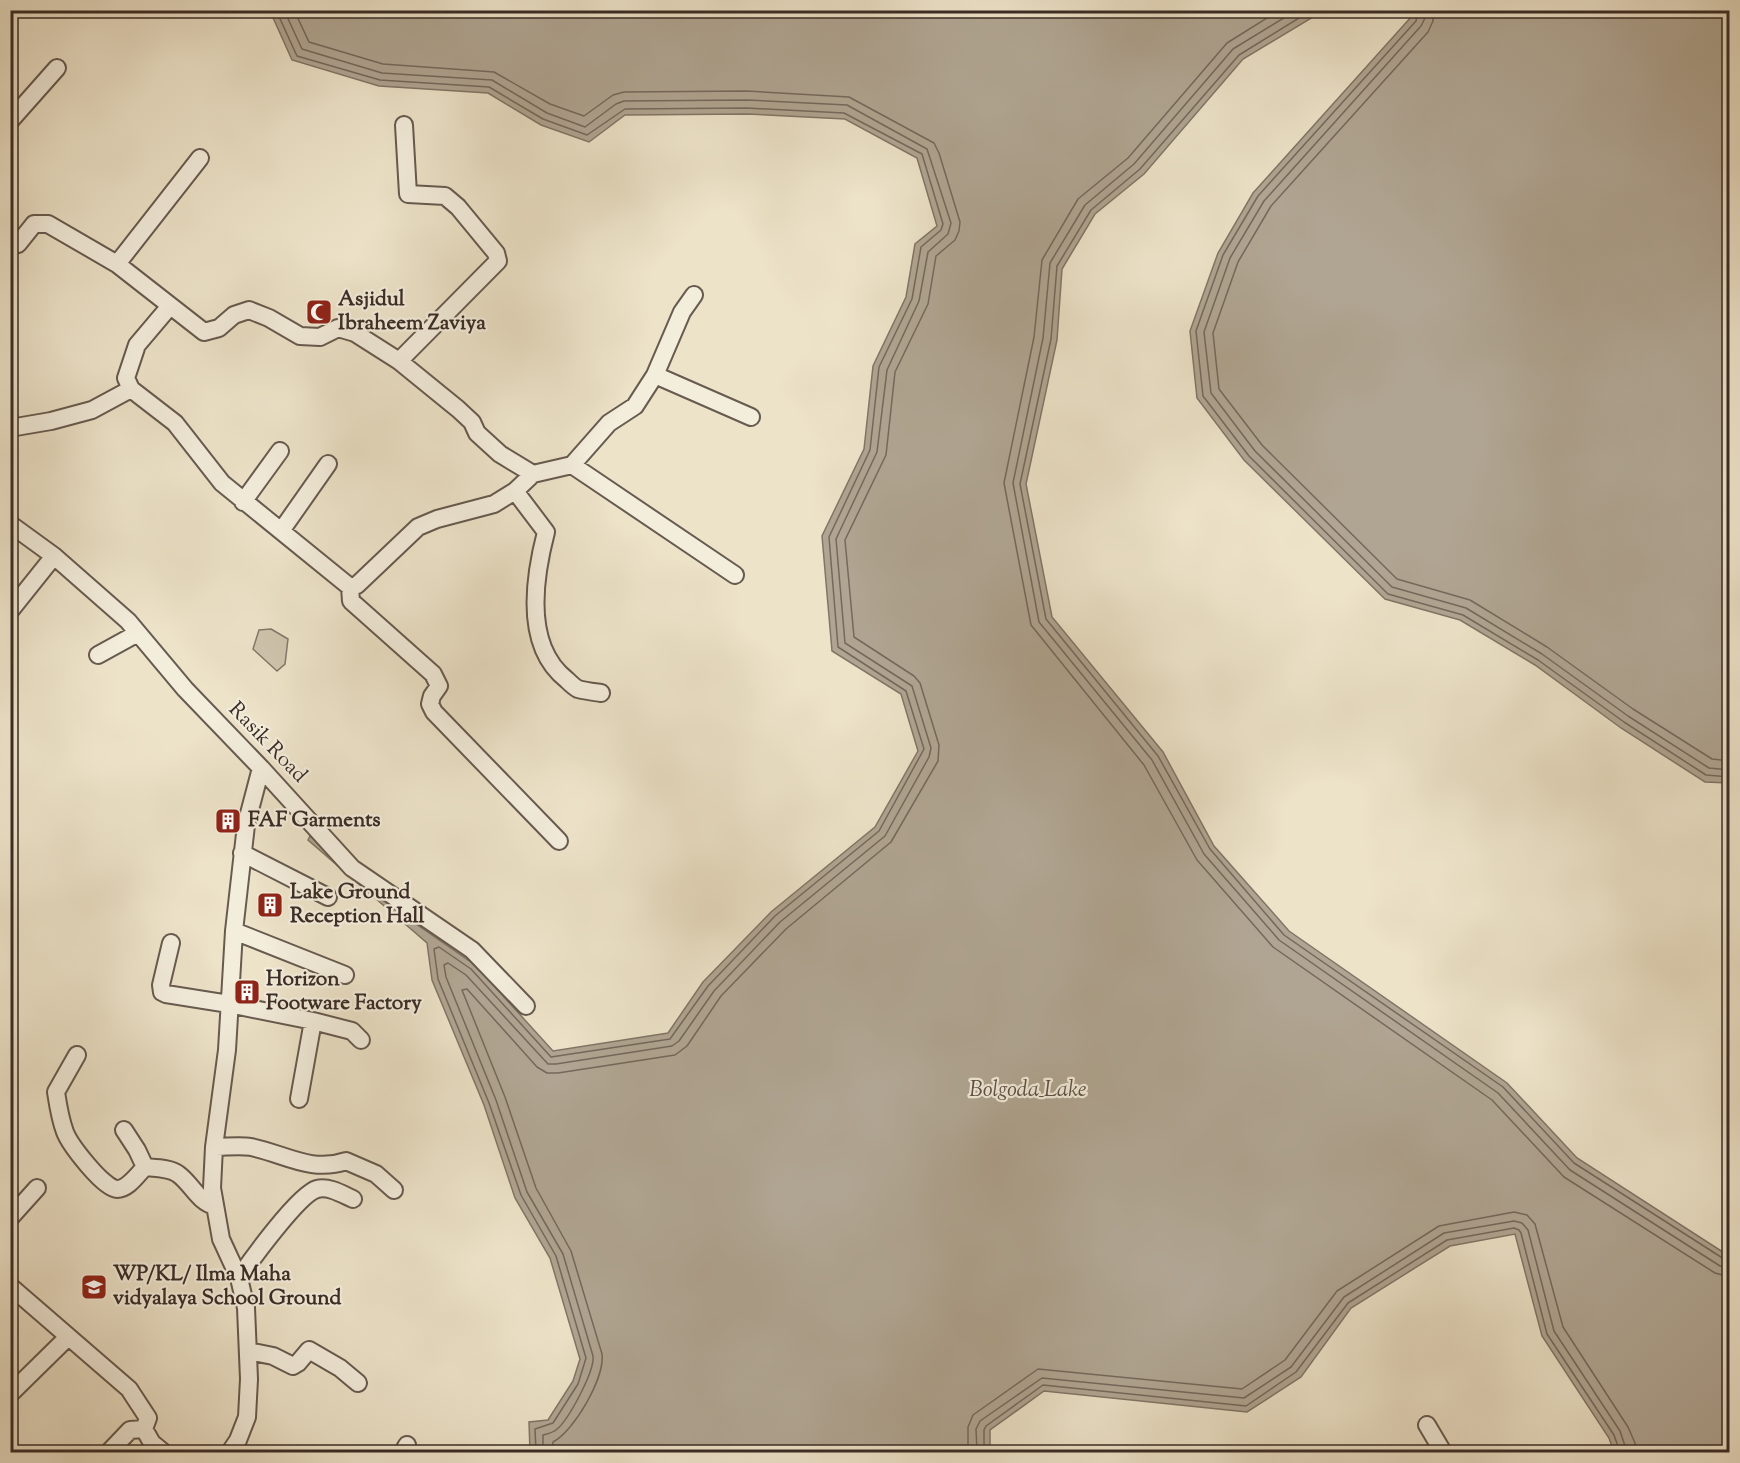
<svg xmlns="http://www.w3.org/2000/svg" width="1740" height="1463" font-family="'Sorts Mill Goudy',serif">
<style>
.green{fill:#cfc4ad;stroke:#84786a;stroke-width:1.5}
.water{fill:#b0a592;stroke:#817567;stroke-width:1.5}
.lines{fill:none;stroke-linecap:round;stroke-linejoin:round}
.shore{stroke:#75685c;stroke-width:1.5}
.minor-casing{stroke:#675a4f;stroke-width:20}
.minor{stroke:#f3eddc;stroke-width:16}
.labels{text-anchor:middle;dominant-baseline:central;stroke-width:4.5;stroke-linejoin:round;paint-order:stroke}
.poi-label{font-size:21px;font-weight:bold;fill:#3a2c26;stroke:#f3eddc;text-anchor:start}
.street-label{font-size:21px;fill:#3a2c26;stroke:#f3eddc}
.water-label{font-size:22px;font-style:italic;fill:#5d5046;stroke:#f3eddc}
</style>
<rect width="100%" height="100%" fill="#ede3c9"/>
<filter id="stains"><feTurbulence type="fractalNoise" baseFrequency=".00333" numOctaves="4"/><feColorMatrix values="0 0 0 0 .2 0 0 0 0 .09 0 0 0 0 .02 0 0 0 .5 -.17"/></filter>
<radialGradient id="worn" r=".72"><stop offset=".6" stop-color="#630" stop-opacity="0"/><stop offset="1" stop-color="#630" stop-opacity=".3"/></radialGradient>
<path class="green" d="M 271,629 L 288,639 L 285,664 L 277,671 L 253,649 L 259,630 Z"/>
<path class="water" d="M 270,11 L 1323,11 L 1243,59 L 1144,174 L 1095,214 L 1062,269 L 1057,340 L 1026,484 L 1052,617 L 1163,752 L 1214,846 L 1289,931 L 1507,1083 L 1577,1158 L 1729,1256 L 1729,1452 L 1614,1452 L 1609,1438 L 1542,1336 L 1515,1234 L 1450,1246 L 1351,1308 L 1301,1377 L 1247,1412 L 1044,1391 L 990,1430 L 990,1452 L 530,1452 L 529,1422 L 548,1420 L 573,1381 L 580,1359 L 550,1258 L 515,1198 L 484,1105 L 432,980 L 427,943 L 308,840 L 310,836 L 393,908 L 475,965 L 553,1051 L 668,1033 L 703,982 L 771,912 L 875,827 L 918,751 L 901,694 L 832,651 L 822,536 L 864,449 L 873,366 L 906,297 L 915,244 L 937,226 L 917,158 L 845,119 L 747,114 L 625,115 L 589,142 L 541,125 L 488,93 L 379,86 L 292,60 Z
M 1401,11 L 1729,11 L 1729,783 L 1705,782 L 1621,728 L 1535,665 L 1460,620 L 1385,599 L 1244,460 L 1197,398 L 1190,331 L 1218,253 L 1253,193 L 1412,16 Z"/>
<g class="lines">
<path class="shore" d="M 276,10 L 297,56 L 380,80 L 489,87 L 543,119 L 587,135 L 625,109 L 747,108 L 844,113 L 922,154 L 943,224 L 941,230 L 921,247 L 912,299 L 879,367 L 870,450 L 829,537 L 838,647 L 906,691 L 924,749 L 879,831 L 775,916 L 708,986 L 670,1039 L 551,1057 L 471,969 L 439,947 L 434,949 L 438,979 L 489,1103 L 521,1195 L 556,1256 L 586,1358 L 578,1384 L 553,1423 L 535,1429 L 536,1452
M 284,10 L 302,49 L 382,73 L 492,80 L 547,113 L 585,127 L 616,104 L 624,101 L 747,100 L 847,105 L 927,149 L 951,223 L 948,234 L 928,252 L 919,301 L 887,370 L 877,452 L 836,539 L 845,643 L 912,686 L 931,748 L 929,757 L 885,836 L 780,922 L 714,991 L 679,1041 L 672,1046 L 556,1064 L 548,1064 L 466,975 L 448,963 L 444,965 L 446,977 L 496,1100 L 527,1192 L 563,1254 L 593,1356 C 595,1371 568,1421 556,1430 C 552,1433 547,1434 543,1435 L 543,1452
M 294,10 L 309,42 L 383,64 L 494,72 L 550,104 L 584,116 L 613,95 L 624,92 L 747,91 L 849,97 L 934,143 L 939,153 L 960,222 L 959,231 L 955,240 L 936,256 L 928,304 L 895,372 L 886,455 L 845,540 L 854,637 L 914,676 L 920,683 L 939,745 L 938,761 L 891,842 L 786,929 L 721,996 L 687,1046 L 675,1055 L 558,1073 L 547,1073 L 537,1067 L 467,989 L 462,990 L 505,1097 L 536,1188 L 571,1251 L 602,1354 C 605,1378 574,1431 553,1442 L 552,1452
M 1280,10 L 1227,43 L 1128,158 L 1078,199 L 1042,260 L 1034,337 L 1004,483 L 1031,625 L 1144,765 L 1197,860 L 1273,947 L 1492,1100 L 1564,1177 L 1715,1273 L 1730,1277
M 1297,10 L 1233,49 L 1134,164 L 1085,205 L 1050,263 L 1043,338 L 1013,483 L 1039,622 L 1152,760 L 1204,854 L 1279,940 L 1498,1093 L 1570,1170 L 1720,1266 L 1730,1268
M 1312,10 L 1239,55 L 1140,169 L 1091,210 L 1057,266 L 1051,339 L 1020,484 L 1046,619 L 1158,756 L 1210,849 L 1284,935 L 1503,1087 L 1574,1163 L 1724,1259 L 1730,1260
M 1414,10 L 1417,16 L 1416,21 L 1258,196 L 1223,255 L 1196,331 L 1203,396 L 1249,456 L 1388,594 L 1463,615 L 1538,660 L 1624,722 L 1706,775 L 1730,777
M 1424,10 L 1425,18 L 1421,26 L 1264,201 L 1230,258 L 1204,332 L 1211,393 L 1255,451 L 1392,587 L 1466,608 L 1542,654 L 1628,716 L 1709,768 L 1730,770
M 1433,10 L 1433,21 L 1428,32 L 1271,206 L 1238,262 L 1213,333 L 1219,389 L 1262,445 L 1397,579 L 1470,600 L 1547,647 L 1633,709 L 1712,759 L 1730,761
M 968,1452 L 968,1427 L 973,1415 L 1038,1369 L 1242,1389 L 1285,1360 L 1337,1291 L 1439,1226 L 1514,1212 L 1527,1215 L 1535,1224 L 1563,1327 L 1628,1427 L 1635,1443 L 1636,1452
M 977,1452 L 976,1429 L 980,1421 L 1042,1378 L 1244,1398 L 1291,1367 L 1344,1297 L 1444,1233 L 1514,1221 L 1522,1223 L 1528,1230 L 1554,1331 L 1620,1431 L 1627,1452
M 984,1452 L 984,1430 L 986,1426 L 1043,1385 L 1246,1406 L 1296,1372 L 1348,1303 L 1447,1240 L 1514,1228 L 1519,1230 L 1521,1233 L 1547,1334 L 1614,1435 L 1620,1452"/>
<defs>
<path id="minor" d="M 10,121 L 57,68
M 10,245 L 18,244 L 34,224 L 48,224 L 117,264 L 204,332 L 219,328 L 234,315 L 249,310 L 269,318 L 300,336 L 320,337 L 338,328 L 355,333 L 399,361 L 458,409 L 472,422 L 477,433 L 500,454 L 533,474
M 117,264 L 200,158
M 399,361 L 498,261 L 496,253 L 458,207 L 445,196 L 408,194 L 404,125
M 655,375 L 682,312 L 694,295
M 131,389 L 126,378 L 137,345 L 170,306
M 10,428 L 51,421 L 92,410 L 131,389 L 175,423 L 222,483 L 350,587 L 357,585 L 418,527 L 437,519 L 494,504 L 515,491 L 533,474 L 572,465 L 609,423 L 635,406 L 655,375 L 751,417
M 572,465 L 735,575
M 515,491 L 546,532 C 534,578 524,647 567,680 C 570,683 574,687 578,689 C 585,691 594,692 601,693
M 243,502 L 280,451
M 10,524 L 54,556 L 128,621 L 185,689 L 261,768 L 352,868 L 472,950 L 526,1006
M 281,531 L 328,464
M 350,587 L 351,601 L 433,674 L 439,686 L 432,696 L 430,704 L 434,712 L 559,841
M 10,611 L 54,556
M 98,655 L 138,633
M 242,853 L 328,897
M 234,931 L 345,975
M 171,943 L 161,985 L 162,992 L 166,994 L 229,1004 L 313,1021 L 352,1031 L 361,1040
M 77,1055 L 56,1092 C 58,1105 60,1119 65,1132 C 70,1145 104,1189 117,1189 C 128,1189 137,1175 145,1167
M 299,1099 L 313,1021
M 124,1130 L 137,1150 L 145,1167 C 155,1168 170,1168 178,1174 C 192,1184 198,1202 215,1206
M 214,1147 C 226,1147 240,1145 251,1147 C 285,1154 311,1173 346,1161 L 376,1174 L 394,1190
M 10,1218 L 37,1188
M 239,1278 C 251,1260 299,1194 317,1189 C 329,1186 342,1194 353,1199
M 10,1286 L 129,1389 L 148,1418 L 144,1429
M 248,1351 L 273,1356 L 293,1366 L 298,1363 L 309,1350 L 340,1368 L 358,1383
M 10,1394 L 68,1337
M 1427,1425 L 1443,1452
M 109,1452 L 130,1430 L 144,1429 L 152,1443 L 163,1452
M 230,1452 L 238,1440 L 247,1417 L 249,1379 L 246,1308 L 239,1278 L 221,1239 L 212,1188 L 214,1147 L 227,1050 L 234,931 L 246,825 L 261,768
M 403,1452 L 407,1445"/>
</defs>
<use href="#minor" class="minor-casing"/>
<use href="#minor" class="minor"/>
</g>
<defs>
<symbol id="mosque-square" viewBox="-11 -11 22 22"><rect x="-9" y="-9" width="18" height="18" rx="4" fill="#8f2418" stroke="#f3eddc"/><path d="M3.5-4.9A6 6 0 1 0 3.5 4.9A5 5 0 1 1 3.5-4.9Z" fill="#fff"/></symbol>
<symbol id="building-square" viewBox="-11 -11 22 22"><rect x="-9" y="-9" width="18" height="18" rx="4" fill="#8f2418" stroke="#f3eddc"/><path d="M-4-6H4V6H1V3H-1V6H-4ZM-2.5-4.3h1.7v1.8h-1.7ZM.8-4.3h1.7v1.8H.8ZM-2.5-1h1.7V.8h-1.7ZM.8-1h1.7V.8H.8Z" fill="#fff"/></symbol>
<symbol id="school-square" viewBox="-11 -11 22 22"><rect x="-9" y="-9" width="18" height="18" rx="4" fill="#8f2418" stroke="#f3eddc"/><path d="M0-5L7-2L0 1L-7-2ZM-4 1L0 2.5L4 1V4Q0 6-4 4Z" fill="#fff"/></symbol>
</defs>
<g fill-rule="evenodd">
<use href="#mosque-square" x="304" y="297" width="30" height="30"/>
<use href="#building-square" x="213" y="806" width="30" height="30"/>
<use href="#building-square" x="255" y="890" width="30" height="30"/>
<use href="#building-square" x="232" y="977" width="30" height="30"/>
<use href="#school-square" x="79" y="1272" width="30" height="30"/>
</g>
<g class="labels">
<g class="poi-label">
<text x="338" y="300">Asjidul<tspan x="338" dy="24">Ibraheem Zaviya</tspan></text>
<text x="248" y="821">FAF Garments</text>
<text x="290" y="893">Lake Ground<tspan x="290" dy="24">Reception Hall</tspan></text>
<text x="266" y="980">Horizon<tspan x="266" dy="24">Footware Factory</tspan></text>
<text x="113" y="1275">WP/KL/ Ilma Maha<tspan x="113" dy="24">vidyalaya School Ground</tspan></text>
</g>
<g class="street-label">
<text transform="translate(267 743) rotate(46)">Rasik Road</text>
</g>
<g class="water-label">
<text x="1028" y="1091">Bolgoda_Lake</text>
</g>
</g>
<rect width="1740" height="1463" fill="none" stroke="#ede3c9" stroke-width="36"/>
<rect x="12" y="12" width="1716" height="1439" fill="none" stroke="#3a2c26" stroke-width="3"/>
<rect x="18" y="18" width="1704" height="1427" fill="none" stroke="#3a2c26" stroke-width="1.5"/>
<rect width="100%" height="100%" filter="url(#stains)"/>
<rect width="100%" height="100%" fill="url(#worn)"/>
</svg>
